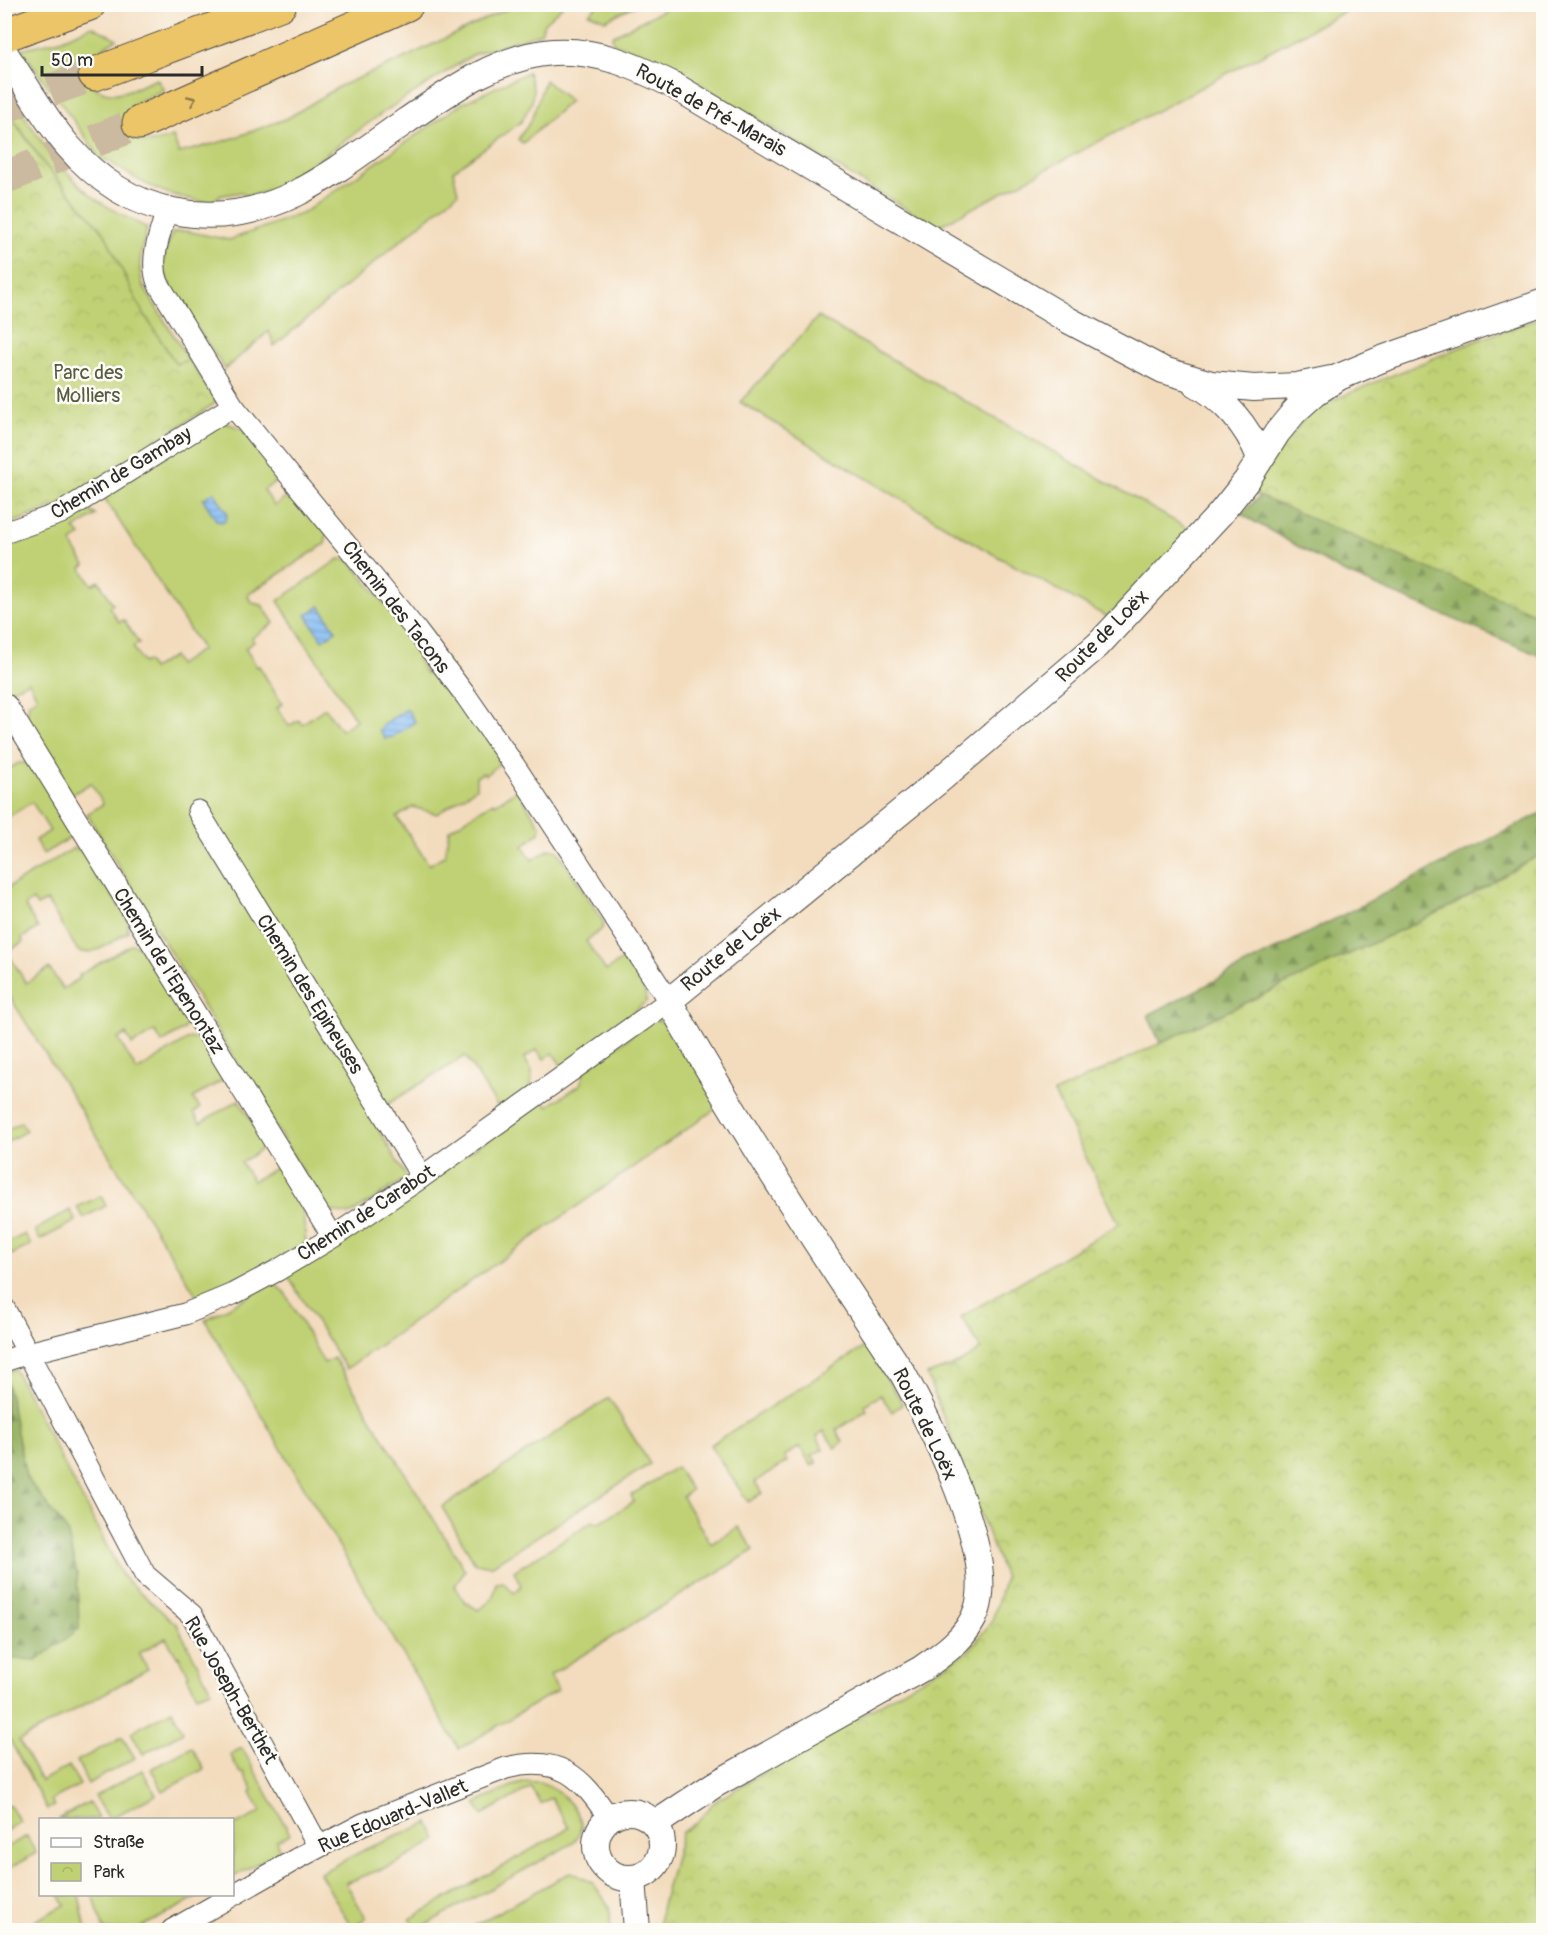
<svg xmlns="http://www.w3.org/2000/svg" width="1548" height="1935" font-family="Pangolin,sans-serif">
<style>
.green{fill:#c0d174;stroke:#767e50;stroke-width:1.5}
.forest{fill:url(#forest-firs);stroke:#626f48;stroke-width:1.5}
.park{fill:url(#park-crowns);stroke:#767e50;stroke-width:1.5}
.water{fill:url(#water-rules);stroke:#587490;stroke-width:1.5}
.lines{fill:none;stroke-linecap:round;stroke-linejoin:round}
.motorway-tunnel{stroke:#cbb9a0;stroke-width:33;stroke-dasharray:33 16;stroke-linecap:butt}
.minor-casing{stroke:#494641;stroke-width:23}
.tertiary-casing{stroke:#494641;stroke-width:28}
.motorway-casing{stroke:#494641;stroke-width:35}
.minor{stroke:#fff;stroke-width:21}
.tertiary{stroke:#fff;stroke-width:26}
.motorway{stroke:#edc569;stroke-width:33}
.oneway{stroke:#8c784a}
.labels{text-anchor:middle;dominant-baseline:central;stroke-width:5;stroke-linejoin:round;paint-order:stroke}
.street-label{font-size:20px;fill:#2b2b2b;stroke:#fdfcf7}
.park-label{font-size:20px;fill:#585d41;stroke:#fdfcf7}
</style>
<defs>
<pattern id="forest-firs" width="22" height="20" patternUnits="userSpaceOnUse" patternTransform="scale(1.5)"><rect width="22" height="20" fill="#98b366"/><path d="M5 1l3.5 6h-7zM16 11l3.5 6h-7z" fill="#7c9254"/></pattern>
<pattern id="park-crowns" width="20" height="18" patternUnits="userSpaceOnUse" patternTransform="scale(1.5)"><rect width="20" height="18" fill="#c0d174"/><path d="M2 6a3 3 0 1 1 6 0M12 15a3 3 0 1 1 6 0" fill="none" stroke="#a5b465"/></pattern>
<pattern id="water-rules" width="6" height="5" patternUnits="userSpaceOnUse" patternTransform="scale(1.5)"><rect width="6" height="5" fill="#85bcf4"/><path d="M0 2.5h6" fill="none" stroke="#6d99c6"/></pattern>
</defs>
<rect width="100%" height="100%" fill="#fdfcf7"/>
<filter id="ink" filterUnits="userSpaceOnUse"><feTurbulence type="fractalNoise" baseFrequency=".0167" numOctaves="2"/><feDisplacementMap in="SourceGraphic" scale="12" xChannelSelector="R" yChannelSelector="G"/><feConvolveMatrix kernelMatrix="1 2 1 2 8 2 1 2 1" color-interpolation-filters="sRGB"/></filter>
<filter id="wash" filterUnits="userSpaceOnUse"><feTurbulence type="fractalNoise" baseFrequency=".008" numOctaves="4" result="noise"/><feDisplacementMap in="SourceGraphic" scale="24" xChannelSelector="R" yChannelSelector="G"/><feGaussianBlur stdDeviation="1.35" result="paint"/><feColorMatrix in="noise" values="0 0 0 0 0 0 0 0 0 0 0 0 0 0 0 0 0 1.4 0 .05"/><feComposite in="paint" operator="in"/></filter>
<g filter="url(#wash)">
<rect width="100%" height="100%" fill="#f3dcbd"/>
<path class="green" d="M 675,4 L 1357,5 L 937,227 L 662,62 L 613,43 L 612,36 Z
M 515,5 L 564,5 L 544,23 L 541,33 L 474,54 L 385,111 L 314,163 L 269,191 L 246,196 L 241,192 L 219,196 L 211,203 C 166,196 144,186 107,160 L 100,159 C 76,121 47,86 21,49 L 60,40 L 92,26 L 117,39 C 93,52 94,58 91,84 C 111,103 134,88 157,79 L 164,90 L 137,102 L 132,111 L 135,138 C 147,146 160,141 173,137 L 179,153 L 228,140 L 288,118 L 340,86 L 396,62 Z
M 598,5 L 598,4 L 636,5 L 605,20 L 589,13 Z
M 528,72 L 533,89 L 532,102 L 521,122 L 453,171 L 458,193 L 274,346 L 269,331 L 225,369 C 213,350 166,287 163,269 C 162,257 169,243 173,232 L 186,231 L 229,240 L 303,213 L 463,103 Z
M 545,80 L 570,101 L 523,143 L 518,139 L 531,121 Z
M 4,85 C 30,124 54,165 91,195 C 108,209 128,218 147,228 C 142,248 136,265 143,286 L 189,360 L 176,365 L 139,306 L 5,106 Z
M 818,317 L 1192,531 L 1111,619 L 984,549 L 740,402 Z
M 220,421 L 243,429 L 278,474 L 277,481 L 264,490 L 274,506 L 287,497 L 296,497 L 327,534 L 325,544 L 247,595 L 252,603 L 262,605 L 274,623 L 252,638 L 254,642 L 245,648 L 257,667 L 259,666 L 282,704 L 277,708 L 289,726 L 299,720 L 302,724 L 325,708 L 341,730 L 356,720 L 278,601 L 339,559 L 349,560 L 421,649 L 417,659 L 426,674 L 437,667 L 501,757 L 498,765 L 485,775 L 483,773 L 476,777 L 476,788 L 437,814 L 413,807 L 397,817 L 429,865 L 445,855 L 449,830 L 493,802 L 495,804 L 517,790 L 541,827 L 540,832 L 523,846 L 532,860 L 550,849 L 558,851 L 604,923 L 602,929 L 586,941 L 606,971 L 622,960 L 629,960 L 641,977 L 647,1001 L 563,1068 L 553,1053 L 544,1059 L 537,1050 L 524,1058 L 532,1071 L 531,1092 L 501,1112 L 465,1056 L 370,1115 L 407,1178 L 349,1215 L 326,1210 L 87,814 L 103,804 L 91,783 L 71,795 L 26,719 L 29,703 L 37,697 L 29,682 L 9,690 L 5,682 L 5,543 L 85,508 L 96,515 L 74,529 L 81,535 L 71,543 L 85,565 L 81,568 L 92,585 L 99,581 L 113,604 L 109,607 L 119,622 L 124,620 L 139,643 L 133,647 L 143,663 L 147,661 L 152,669 L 173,656 L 178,665 L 202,649 L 103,496 Z
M 19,763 L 33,763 L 72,828 L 70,838 L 43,854 L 35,840 L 50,831 L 32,802 L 5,819 L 5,771 Z
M 74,848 L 86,853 L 128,921 L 128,932 C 113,940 95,957 78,951 L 47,901 L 37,906 L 33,900 L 25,906 L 38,928 L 22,938 L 23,942 L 7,952 L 26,983 L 49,968 L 63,989 L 80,978 L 79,975 L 132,944 L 144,947 L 188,1020 L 184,1029 L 162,1043 L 155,1031 L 132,1045 L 126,1034 L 118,1039 L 137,1071 L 190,1038 L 201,1041 L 224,1079 L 193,1098 L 200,1108 L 194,1113 L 200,1123 L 239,1100 L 266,1146 L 241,1163 L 253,1181 L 279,1166 L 302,1204 L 306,1243 L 277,1262 L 198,1298 L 5,989 L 4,890 Z
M 653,1020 L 670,1022 L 721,1105 L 346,1369 L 287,1275 L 544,1101 L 548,1106 L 580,1085 L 585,1070 Z
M 21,1122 L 26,1131 L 5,1143 L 5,1131 Z
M 101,1196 L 106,1206 L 83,1218 L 77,1207 Z
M 70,1210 L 76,1221 L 40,1240 L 35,1230 Z
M 25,1234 L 31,1245 L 11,1255 L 5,1244 Z
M 272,1283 L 284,1291 L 324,1363 L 334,1358 L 465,1570 L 455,1586 L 464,1601 L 478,1610 C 490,1603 495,1597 496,1583 L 503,1582 L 514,1593 L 521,1586 L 514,1571 L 593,1521 L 598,1523 L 634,1502 L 631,1495 L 676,1467 L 691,1490 L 682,1497 L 711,1544 L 738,1527 L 754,1550 L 550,1675 L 558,1690 L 459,1749 L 205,1320 Z
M 866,1346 L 903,1404 L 892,1412 L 881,1395 L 864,1405 L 867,1410 L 836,1430 L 843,1442 L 835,1448 L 824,1431 L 817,1436 L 823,1449 L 812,1455 L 817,1463 L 812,1466 L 800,1447 L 784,1456 L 787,1462 L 755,1482 L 762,1493 L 748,1502 L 710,1445 Z
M 15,1370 L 123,1577 L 177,1625 L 211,1690 L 197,1695 L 187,1676 L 189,1675 L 179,1656 L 177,1657 L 166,1638 L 139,1653 L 148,1669 L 19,1741 L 41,1781 L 69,1766 L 80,1785 L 51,1800 L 54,1806 L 47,1809 L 5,1731 L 4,1372 Z
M 609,1398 L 650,1464 L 491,1566 L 475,1563 L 442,1507 Z
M 172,1710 L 183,1732 L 143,1754 L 131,1732 Z
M 122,1737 L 135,1758 L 88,1784 L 77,1761 Z
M 192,1747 L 204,1769 L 163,1791 L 151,1769 Z
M 242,1748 L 290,1834 L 276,1841 L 280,1851 L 233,1877 L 233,1824 L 234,1826 L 261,1812 L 251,1792 L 253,1790 L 243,1772 L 240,1773 L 230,1754 Z
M 142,1770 L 156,1795 L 109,1819 L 95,1796 Z
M 527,1782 C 532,1782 538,1781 542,1783 C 556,1786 581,1811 581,1825 C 581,1832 577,1838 573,1843 L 416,1930 L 410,1919 L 569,1828 L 551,1798 L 540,1804 L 531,1787 L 482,1815 L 476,1803 L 512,1786 Z
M 89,1802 L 98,1819 L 58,1819 Z
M 10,1805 L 20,1822 L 5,1831 L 5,1808 Z
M 429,1823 L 437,1840 L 397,1863 L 346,1883 L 366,1918 L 351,1927 L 320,1873 L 366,1849 Z
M 27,1836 L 36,1853 L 5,1871 L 5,1848 Z
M 571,1872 L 593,1883 L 609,1906 L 611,1930 L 466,1930 Z
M 59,1895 L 79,1895 L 86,1930 L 18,1930 L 65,1905 Z
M 93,1895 L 93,1894 L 202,1895 L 136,1930 L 104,1930 Z"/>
<path class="forest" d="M 1260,496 L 1285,497 L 1543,612 L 1543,657 L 1343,572 L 1241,514 Z
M 1543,812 L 1543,853 L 1452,906 L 1160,1043 L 1148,1015 Z
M 6,1378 L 26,1477 L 67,1531 L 77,1574 L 79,1629 L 37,1660 L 5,1658 Z"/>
<path class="park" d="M 4,106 L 44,164 L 104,232 L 139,306 L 176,364 L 189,360 L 217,402 L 57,506 L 4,526 Z
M 1543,317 L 1543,617 L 1247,491 L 1313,408 L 1473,342 Z
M 1543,853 L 1543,1930 L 659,1930 L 661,1909 L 682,1832 L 696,1823 L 714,1802 L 968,1652 L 992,1621 L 1005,1578 L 927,1375 L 960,1363 L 981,1349 L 961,1317 L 1119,1224 L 1054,1093 L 1452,906 Z"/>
<path class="water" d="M 214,492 L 228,514 L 224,522 L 217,521 L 203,499 Z
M 320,606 L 336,631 L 322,640 L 306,615 Z
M 407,709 L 415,722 L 391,738 L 389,737 L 385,739 L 379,730 L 383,727 L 382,725 Z"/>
</g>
<g filter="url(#ink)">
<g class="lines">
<path class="motorway-tunnel" d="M 4,107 L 95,74
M 4,178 L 139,123"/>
<defs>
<path id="minor" d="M 4,533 L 61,513 L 233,406
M 6,705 L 333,1237
M 198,811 L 422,1177
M 4,1308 L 28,1353 L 185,1314 L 233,1294 L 278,1270 L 333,1237 L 422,1177 L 669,1001 L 518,771 L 466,696 L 416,630 L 233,406 L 158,283 C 149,259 160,234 167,210
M 4,1361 L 28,1353 L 145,1575 L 192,1615 L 319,1847
M 172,1930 L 300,1857 L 363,1824 L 506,1768 C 560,1755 581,1776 609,1818"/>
<path id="tertiary" d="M 4,52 C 24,82 44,118 68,146 C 128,216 214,234 297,193 C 335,174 371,145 406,121 C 450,91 498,56 553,52 C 597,49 635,66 673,85 L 1068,320 L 1163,370 L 1211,384 L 1254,388 L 1297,386 L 1331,379
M 1195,383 C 1224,399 1248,426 1260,458
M596 1845a33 33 0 1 1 66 0a33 33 0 1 1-66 0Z
M 655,1824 L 714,1785 L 921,1669 C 943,1654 968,1637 977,1610 C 996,1552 932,1427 903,1374 C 822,1252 741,1129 669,1001 L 941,779 L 1098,645 L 1220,514 L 1247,480 L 1277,433 L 1295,411 L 1315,393 L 1339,377 L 1382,359 L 1544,302
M 633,1879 L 637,1930"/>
<path id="motorway" d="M 4,35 L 89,4
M 95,74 L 280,4
M 139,123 L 407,4"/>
</defs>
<use href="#minor" class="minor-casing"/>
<use href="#tertiary" class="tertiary-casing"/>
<use href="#motorway" class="motorway-casing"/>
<use href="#minor" class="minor"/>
<use href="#tertiary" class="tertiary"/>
<use href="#motorway" class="motorway"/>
</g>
<defs><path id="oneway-chevron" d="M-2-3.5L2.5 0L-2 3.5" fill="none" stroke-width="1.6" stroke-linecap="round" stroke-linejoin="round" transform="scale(1.5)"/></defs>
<use class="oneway" href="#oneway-chevron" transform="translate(192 100) rotate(-24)"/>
</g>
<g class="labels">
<g class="street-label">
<text transform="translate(711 110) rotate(29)">Route de Pré-Marais</text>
<text transform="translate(121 473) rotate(-31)">Chemin de Gambay</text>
<text transform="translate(396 607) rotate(52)">Chemin des Tacons</text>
<text transform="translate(1102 636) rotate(-45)">Route de Loëx</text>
<text transform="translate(731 949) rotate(-39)">Route de Loëx</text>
<text transform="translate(169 971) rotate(58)">Chemin de l'Epenontaz</text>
<text transform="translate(310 994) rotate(58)">Chemin des Epineuses</text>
<text transform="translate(366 1213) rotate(-33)">Chemin de Carabot</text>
<text transform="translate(925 1424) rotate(64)">Route de Loëx</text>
<text transform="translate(231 1690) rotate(60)">Rue Joseph-Berthet</text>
<text transform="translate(393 1816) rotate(-23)">Rue Edouard-Vallet</text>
</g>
<g class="park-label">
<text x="88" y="372">Parc des<tspan x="88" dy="23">Molliers</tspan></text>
</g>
</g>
<rect width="1548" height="1935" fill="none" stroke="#fdfcf7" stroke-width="24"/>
<rect x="39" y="1818" width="195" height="78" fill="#fdfcf7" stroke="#a9a8a5" stroke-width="1.5"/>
<rect x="51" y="1838" width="30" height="9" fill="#ffffff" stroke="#a9a8a5" stroke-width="1.5"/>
<text x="93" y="1848" font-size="18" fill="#2b2b2b">Straße</text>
<rect x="51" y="1863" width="30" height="18" fill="url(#park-crowns)" stroke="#a9a8a5" stroke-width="1.5"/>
<text x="93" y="1878" font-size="18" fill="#2b2b2b">Park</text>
<path d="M42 66v9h160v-9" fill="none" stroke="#2b2b2b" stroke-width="3"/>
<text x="51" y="66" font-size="18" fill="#2b2b2b" stroke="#fdfcf7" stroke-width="4.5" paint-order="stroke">50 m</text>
</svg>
